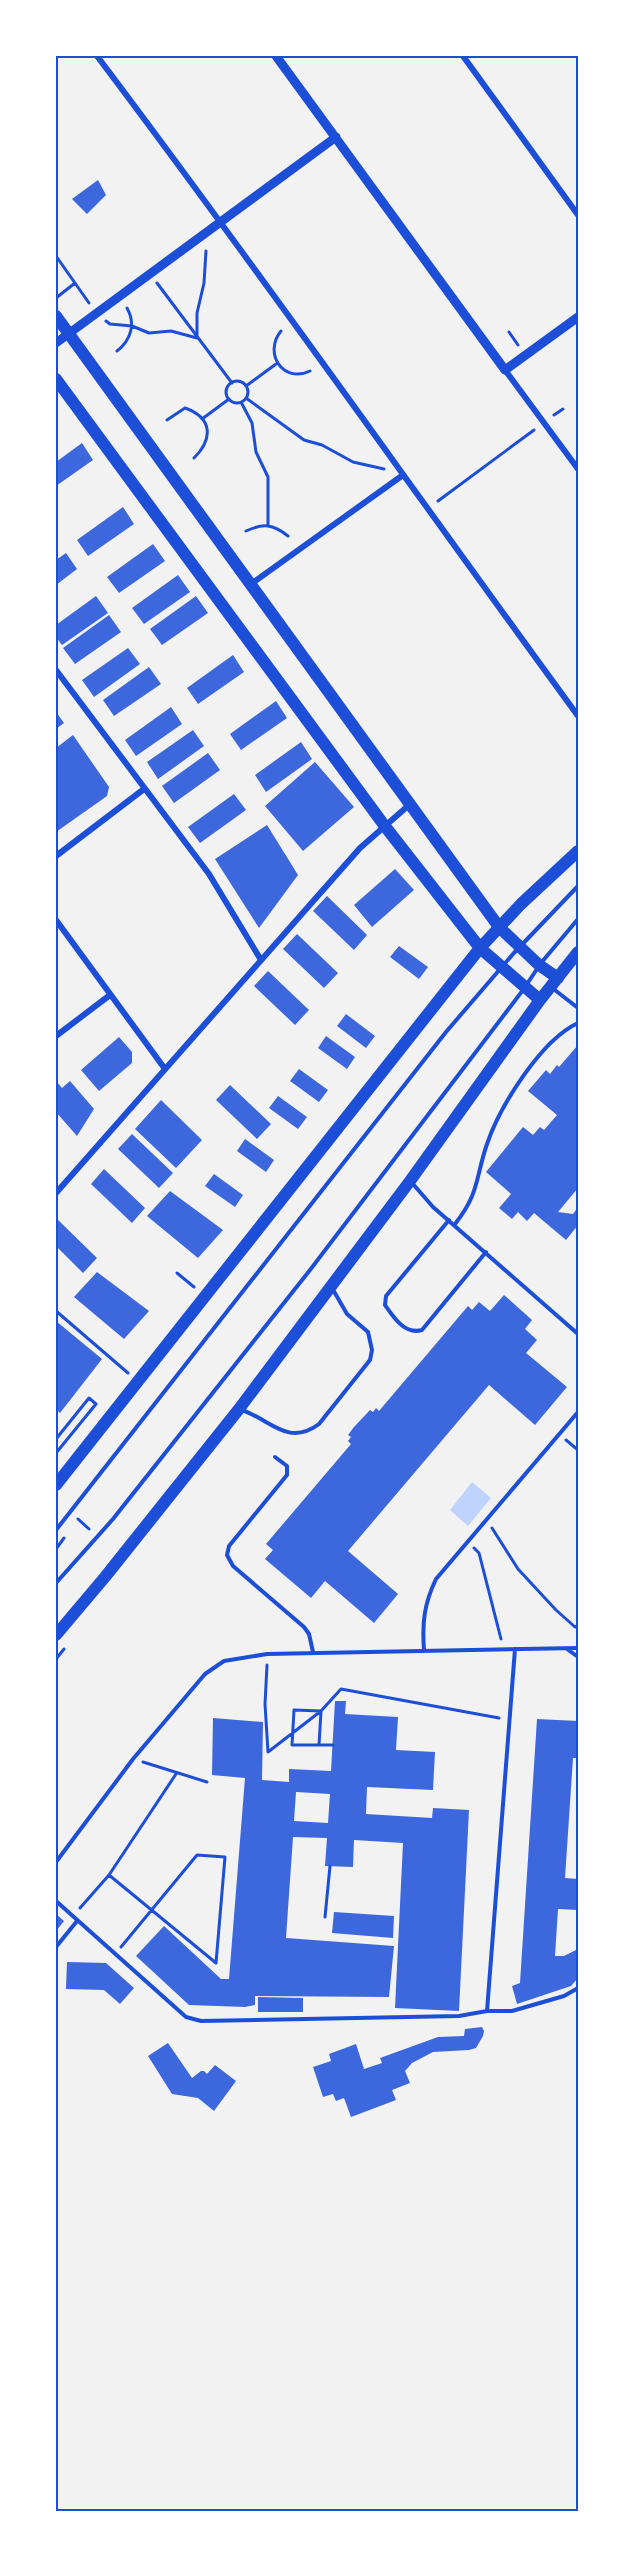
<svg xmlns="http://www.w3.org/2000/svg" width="634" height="2567" font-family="'PT Sans Narrow',sans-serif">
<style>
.water{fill:#bfd3fe}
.building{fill:#3d67dc;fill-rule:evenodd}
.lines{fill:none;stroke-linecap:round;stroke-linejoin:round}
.path{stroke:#1d4ed8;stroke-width:3}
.service{stroke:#1d4ed8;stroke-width:4}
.minor{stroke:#1d4ed8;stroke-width:6}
.tertiary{stroke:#1d4ed8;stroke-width:9}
.primary{stroke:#1d4ed8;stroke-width:12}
.neatline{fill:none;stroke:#1d4ed8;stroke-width:2}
</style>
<rect width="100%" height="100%" fill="#f2f2f2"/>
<path class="water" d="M 472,1482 L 491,1498 L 468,1526 L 450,1510 Z"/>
<path class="building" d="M 98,180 L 106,195 L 87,214 L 72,199 Z
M 82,443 L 93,460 L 56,486 L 56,462 Z
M 123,507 L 134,524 L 88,556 L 77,540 Z
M 153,544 L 165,561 L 119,593 L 107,577 Z
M 66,553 L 77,569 L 56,585 L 56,560 Z
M 178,575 L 190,592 L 144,624 L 132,608 Z
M 96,596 L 108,613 L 62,645 L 56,637 L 56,625 Z
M 196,596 L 208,613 L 162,645 L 150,629 Z
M 109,615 L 121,632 L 75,664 L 63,648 Z
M 128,648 L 140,664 L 94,697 L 82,680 Z
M 233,655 L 244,672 L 198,704 L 187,688 Z
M 149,667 L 161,684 L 114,716 L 103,700 Z
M 276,701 L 287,718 L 241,750 L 230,734 Z
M 171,707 L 182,724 L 136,756 L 125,740 Z
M 56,712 L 64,723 L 56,729 Z
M 193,730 L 204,746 L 158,779 L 147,762 Z
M 73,735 L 109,787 L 107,796 L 56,832 L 56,748 Z
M 301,742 L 312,759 L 266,792 L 255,775 Z
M 208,753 L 220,770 L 174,803 L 162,786 Z
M 315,762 L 354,807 L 303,851 L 265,806 Z
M 234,794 L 246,810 L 200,843 L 188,827 Z
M 267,825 L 298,875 L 259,928 L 215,859 Z
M 395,869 L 414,890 L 372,927 L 354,905 Z
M 327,896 L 367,935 L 354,950 L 313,911 Z
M 297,934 L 338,973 L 324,988 L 283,949 Z
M 399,946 L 428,967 L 419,979 L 390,957 Z
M 268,971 L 309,1010 L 295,1025 L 254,986 Z
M 346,1014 L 375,1036 L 366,1048 L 337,1026 Z
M 326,1036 L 355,1057 L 347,1069 L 318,1048 Z
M 119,1037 L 132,1052 L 132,1063 L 99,1091 L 81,1070 Z
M 578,1045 L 578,1188 L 558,1212 L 573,1214 L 578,1207 L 578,1225 L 566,1240 L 534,1213 L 527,1221 L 518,1212 L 512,1219 L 499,1208 L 511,1194 L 486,1172 L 523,1127 L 533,1135 L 540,1127 L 544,1130 L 557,1115 L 528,1091 L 546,1070 L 550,1074 L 557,1065 L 559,1067 Z
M 299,1069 L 328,1090 L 319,1102 L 290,1081 Z
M 56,1081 L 62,1088 L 70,1081 L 94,1109 L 77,1136 L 56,1112 Z
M 230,1085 L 271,1124 L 257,1139 L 216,1100 Z
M 278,1096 L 307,1117 L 298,1129 L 269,1108 Z
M 161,1100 L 202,1140 L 176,1168 L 135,1129 Z
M 132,1134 L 173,1173 L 159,1188 L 118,1149 Z
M 245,1139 L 274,1160 L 266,1172 L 237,1151 Z
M 104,1169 L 145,1208 L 132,1223 L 91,1184 Z
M 214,1174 L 243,1195 L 235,1207 L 205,1186 Z
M 170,1191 L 223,1230 L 198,1258 L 147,1216 Z
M 56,1218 L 97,1258 L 83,1273 L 56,1246 Z
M 97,1272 L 149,1311 L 124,1339 L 74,1297 Z
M 504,1295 L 532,1320 L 525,1329 L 537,1340 L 526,1353 L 567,1387 L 535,1425 L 489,1385 L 348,1551 L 398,1594 L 374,1623 L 325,1581 L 311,1598 L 265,1559 L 273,1550 L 266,1544 L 351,1444 L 348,1441 L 351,1437 L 348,1435 L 354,1427 L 370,1410 L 373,1412 L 376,1408 L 379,1411 L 468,1306 L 472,1310 L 479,1302 L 490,1311 Z
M 56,1321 L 102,1359 L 60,1413 L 56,1409 Z
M 335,1701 L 346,1701 L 345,1714 L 398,1717 L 396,1750 L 435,1752 L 433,1790 L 367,1787 L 366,1814 L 432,1818 L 433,1808 L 469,1810 L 459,2011 L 395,2008 L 403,1843 L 354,1840 L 353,1867 L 325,1866 L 327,1838 L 293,1837 L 286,1938 L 394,1946 L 389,1997 L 255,1996 L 255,2005 L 245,2007 L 189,2005 L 136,1956 L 164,1926 L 221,1979 L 229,1979 L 245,1778 L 212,1775 L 213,1718 L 263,1722 L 262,1780 L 289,1782 L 289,1769 L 331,1771 ZM 296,1792 L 330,1794 L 328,1823 L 294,1821 Z
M 537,1719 L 578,1721 L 578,1758 L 573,1758 L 565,1878 L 578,1879 L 578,1910 L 558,1909 L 555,1956 L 564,1956 L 578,1949 L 578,1978 L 571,1986 L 517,2004 L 512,1986 L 520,1983 Z
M 334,1912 L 394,1916 L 393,1938 L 332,1933 Z
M 56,1914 L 64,1921 L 56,1931 Z
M 67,1962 L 106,1963 L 134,1988 L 120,2004 L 104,1990 L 66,1989 Z
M 258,1997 L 303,1998 L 303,2012 L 258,2012 Z
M 482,2027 L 484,2031 L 483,2036 L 476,2048 L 469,2050 L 433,2052 L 412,2063 L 405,2071 L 410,2083 L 392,2090 L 396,2100 L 351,2117 L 344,2098 L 336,2101 L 333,2094 L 323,2097 L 313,2067 L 331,2061 L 329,2054 L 356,2044 L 364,2069 L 382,2063 L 380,2058 L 438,2037 L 464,2036 L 465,2029 Z
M 168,2043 L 192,2078 L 201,2071 L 204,2071 L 207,2074 L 215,2065 L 236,2081 L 214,2111 L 198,2098 L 172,2094 L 148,2056 Z"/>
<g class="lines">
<path class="path" d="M 56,256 L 89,303
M 157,283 L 232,383
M 56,298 L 75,283
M 106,321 L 110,324 L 132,326 L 149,333 L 171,331 L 197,338 L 197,313 L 204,283 L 206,251
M 281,331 C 263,353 283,384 310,371
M 509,332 L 518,345
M 117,351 C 131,340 136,324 127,308
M226 392a11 11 0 1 1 22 0a11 11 0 1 1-22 0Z
M 246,386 L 276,364
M 246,398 L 304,440 L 322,445 L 353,462 L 384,469
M 241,402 L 252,423 L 256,452 L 268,477 L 268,525
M 554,415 L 563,409
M 202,419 L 229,399
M 167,420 L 185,408 C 213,418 213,439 194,458
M 438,501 L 534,430
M 246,531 C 263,523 273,524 288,536
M 177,1273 L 194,1287
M 56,1311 L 128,1373
M 56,1439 L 89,1398 L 96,1404 L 56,1453
M 566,1440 L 578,1450
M 78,1519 L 89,1529
M 492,1528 L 518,1569 L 556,1610 L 575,1627 L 578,1626
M 474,1548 L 479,1553 L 501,1639
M 56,1549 L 64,1538
M 56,1659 L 64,1649
M 267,1665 L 265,1704 L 268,1752 L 321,1711 L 341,1689 L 499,1718
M 319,1745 L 321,1711 L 294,1710 L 292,1745 L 333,1745
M 143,1762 L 207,1782
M 109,1875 L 216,1963 L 225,1857 L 197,1855 L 121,1947
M 80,1908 L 109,1875 L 176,1774
M 325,1917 L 330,1866"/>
<path class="service" d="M 527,984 L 541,963 L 578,919
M 551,987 L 578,1008
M 413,1184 L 433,1207 L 578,1334
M 449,1220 L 386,1296 L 385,1305 C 394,1318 405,1335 422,1330 L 486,1252
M 455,1224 C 480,1192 475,1179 487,1144 C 500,1106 541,1040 578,1023
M 242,1410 C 271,1420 288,1447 319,1424 L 370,1360 L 372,1350 L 368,1332 L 347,1314 L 332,1288
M 275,1457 L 287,1466 L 287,1475 L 229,1546 L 227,1555 L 233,1566 L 304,1627 L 309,1634 L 313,1652
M 56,1530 L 446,1032 L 513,954 L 578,886
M 56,1583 L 113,1519 L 310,1270 L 523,990
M 567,1649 L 578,1657
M 424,1650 C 422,1623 424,1604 436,1579 L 578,1412
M 56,1862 L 133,1759 L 205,1674 L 224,1661 L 267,1654 L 578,1648
M 56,1901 L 186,2017 L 201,2021 L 459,2016 L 487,2011 L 512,2011 L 564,1996 L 578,1988
M 56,1947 L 77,1921
M 487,2011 L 515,1649"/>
<path class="minor" d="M 97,56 C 261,273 417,496 578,716
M 463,56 L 578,215
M 505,370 L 578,469
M 251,584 L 403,475
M 56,670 L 209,874 L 261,960
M 56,856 L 144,789
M 56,920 L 165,1069
M 56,1036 L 110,995
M 56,1193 L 360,848 L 409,805"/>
<path class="tertiary" d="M 276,56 L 505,370 L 578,317
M 56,343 L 336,137"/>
<path class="primary" d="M 56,316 L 499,927 L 539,965 L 558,978
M 56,379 L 384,825 L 462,925 L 480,948 L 540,1000
M 56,1485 L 480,948 L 521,904 L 578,851
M 56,1635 L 105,1577 L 239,1409 L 410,1181 L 540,1000 L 578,952"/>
</g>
<rect width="634" height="2567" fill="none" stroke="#ffffff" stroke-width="114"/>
<rect x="57" y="57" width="520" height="2453" class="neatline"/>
</svg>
